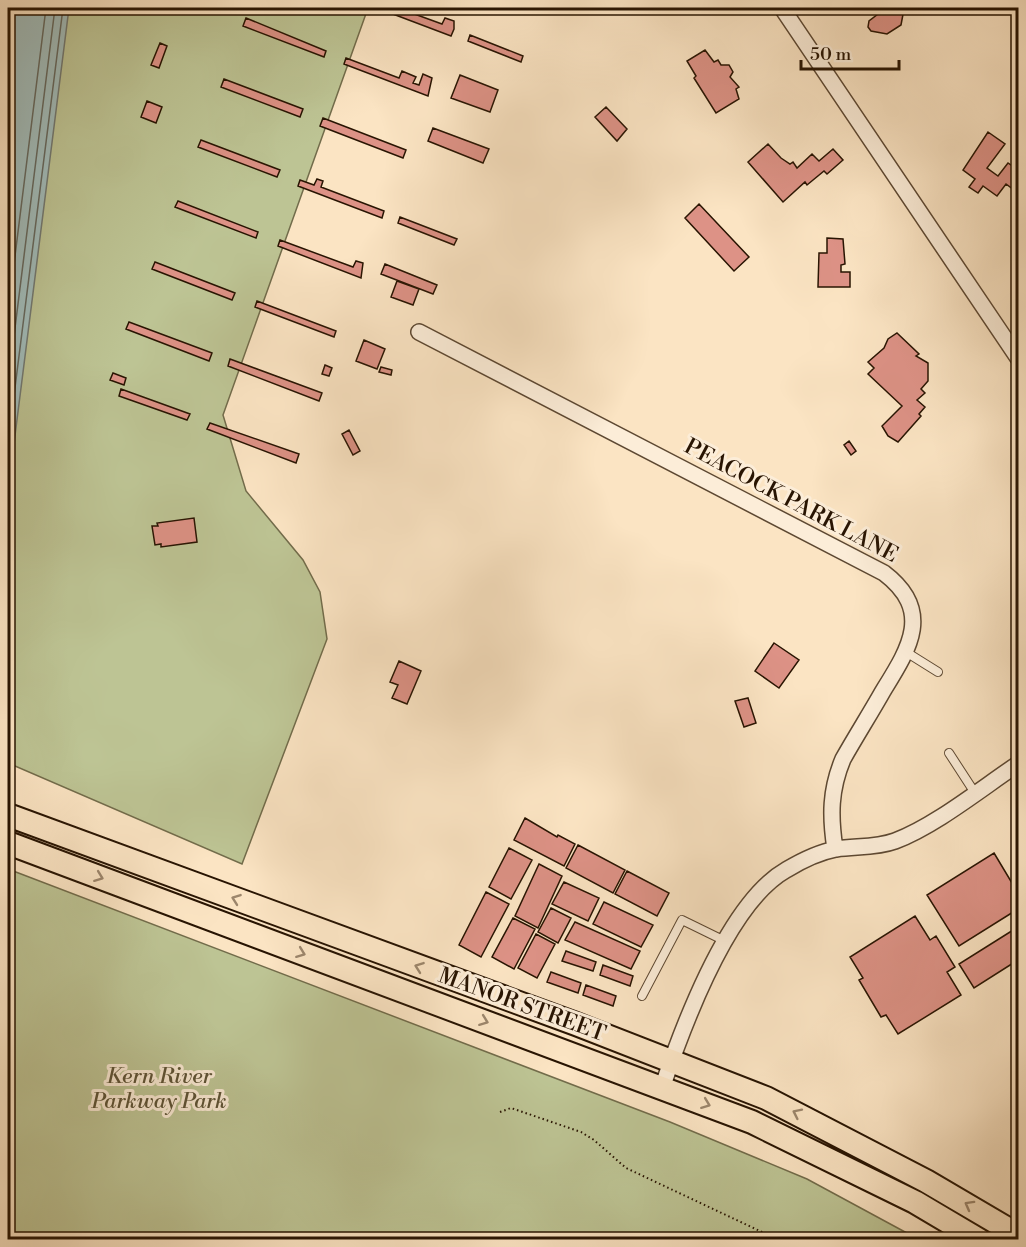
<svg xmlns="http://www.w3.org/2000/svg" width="1026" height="1247" font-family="'Libre Bodoni',serif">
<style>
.green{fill:#bdc494;stroke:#726c4b;stroke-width:1.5}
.water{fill:#a1bdbc;stroke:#717972;stroke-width:1.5}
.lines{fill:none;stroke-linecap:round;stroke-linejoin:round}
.shore{stroke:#64685f;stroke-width:1.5}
.building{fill:#dd9286;stroke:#281402;stroke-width:1.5}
.lane-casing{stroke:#5d4832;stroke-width:10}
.street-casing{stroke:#5d4832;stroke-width:18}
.primary-casing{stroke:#281402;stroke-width:26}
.path{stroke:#281402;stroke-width:2;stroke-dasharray:1.5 3;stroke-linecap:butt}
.lane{stroke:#fcedd8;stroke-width:8}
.street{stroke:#fcedd8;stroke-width:15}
.primary{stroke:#fbe4c3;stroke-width:22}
.oneway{stroke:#9c866c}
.labels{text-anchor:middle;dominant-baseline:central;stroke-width:6;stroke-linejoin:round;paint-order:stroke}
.street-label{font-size:22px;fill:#281402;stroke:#fcedd8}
.park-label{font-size:22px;font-style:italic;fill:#5c5235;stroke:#fcedd8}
</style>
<rect width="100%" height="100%" fill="#fbe4c3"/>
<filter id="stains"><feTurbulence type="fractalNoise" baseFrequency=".00333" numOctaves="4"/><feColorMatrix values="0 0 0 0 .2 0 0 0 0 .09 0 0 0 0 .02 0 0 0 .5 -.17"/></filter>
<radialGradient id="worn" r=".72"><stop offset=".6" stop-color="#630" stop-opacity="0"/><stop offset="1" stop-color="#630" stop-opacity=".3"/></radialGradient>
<path class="green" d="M 8,8 L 368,8 L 223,415 L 246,491 L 303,560 L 320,592 L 327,639 L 242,864 L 8,763 Z
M 8,869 L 670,1122 L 807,1179 L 918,1239 L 8,1239 Z"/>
<path class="water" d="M 8,8 L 69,8 L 8,491 Z"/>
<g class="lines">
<path class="shore" d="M 8,312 L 46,8
M 8,384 L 55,8
M 8,443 L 63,8"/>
</g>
<path class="building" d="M 377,8 L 398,8 L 442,24 L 445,18 L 454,21 L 454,29 L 451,36 Z
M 886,8 L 913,8 L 904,9 L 901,25 L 887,34 L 871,31 L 868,27 L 869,21 Z
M 246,18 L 326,51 L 324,57 L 243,26 Z
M 470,35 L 523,56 L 521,62 L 468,41 Z
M 160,43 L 167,46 L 159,68 L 151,65 Z
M 705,50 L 714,62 L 718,60 L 721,65 L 729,65 L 733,72 L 730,77 L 739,87 L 736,89 L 739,99 L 716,113 L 694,78 L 696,76 L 687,61 Z
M 346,58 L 399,78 L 402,71 L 416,77 L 413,83 L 419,85 L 423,74 L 432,78 L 428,96 L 344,64 Z
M 460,75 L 498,90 L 490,112 L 451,98 Z
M 224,79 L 303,109 L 300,117 L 221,87 Z
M 147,101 L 162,107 L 156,123 L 141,117 Z
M 606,107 L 627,129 L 617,141 L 595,117 Z
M 323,118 L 406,150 L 403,158 L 320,126 Z
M 433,128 L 489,149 L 483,163 L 428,141 Z
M 988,132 L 1005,144 L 987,168 L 998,176 L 1008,163 L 1018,170 L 1018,193 L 1006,184 L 997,196 L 983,186 L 978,193 L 969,187 L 975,179 L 963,170 Z
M 201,140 L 280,170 L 277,177 L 198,147 Z
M 768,144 L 781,158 L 790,164 L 793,162 L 797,168 L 812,154 L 819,161 L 833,149 L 843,160 L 827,174 L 824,171 L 807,185 L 805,182 L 783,202 L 748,162 Z
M 317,179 L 323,181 L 321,187 L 384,211 L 382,218 L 298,186 L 300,180 L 314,185 Z
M 178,201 L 258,232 L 256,238 L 175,207 Z
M 699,204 L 749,257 L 734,271 L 685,218 Z
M 400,217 L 457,239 L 454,245 L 398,223 Z
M 827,238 L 843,239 L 845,264 L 841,265 L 841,272 L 850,272 L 850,287 L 818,287 L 819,253 L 827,253 Z
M 280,240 L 353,267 L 356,261 L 363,263 L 361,278 L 278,246 Z
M 155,262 L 235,293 L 232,300 L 152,269 Z
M 385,264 L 437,285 L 433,294 L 381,274 Z
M 397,281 L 419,289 L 413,305 L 391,297 Z
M 257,301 L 336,331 L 334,337 L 255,307 Z
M 129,322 L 212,353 L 209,361 L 126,329 Z
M 897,333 L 919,354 L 916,356 L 928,363 L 928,381 L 921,389 L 925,393 L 917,400 L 925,407 L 919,414 L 921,416 L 898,442 L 888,436 L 882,426 L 902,406 L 868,374 L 874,368 L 868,362 L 884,348 L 888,339 Z
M 364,340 L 385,349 L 377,369 L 356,361 Z
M 230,359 L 322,393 L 319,401 L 228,366 Z
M 325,365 L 332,368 L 329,376 L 322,374 Z
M 381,367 L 392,370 L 391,375 L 379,372 Z
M 113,373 L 126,378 L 124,385 L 110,380 Z
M 121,389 L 190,414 L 187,420 L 119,396 Z
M 210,423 L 299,454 L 296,463 L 207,429 Z
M 349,430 L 360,451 L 353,455 L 342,434 Z
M 849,441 L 856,451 L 851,455 L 844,445 Z
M 194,518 L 197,542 L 161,547 L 161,544 L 155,545 L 152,526 L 158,526 L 157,523 Z
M 774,643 L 799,660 L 779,688 L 755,671 Z
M 399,661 L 421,671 L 407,704 L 392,698 L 398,685 L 390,682 Z
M 748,698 L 756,723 L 744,727 L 735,701 Z
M 525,818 L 557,837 L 558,835 L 575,844 L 564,866 L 514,840 Z
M 578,845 L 625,870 L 613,893 L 566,868 Z
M 509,848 L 532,860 L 511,899 L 489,887 Z
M 994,853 L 1018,893 L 1018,909 L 959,946 L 927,895 Z
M 539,864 L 562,876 L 538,928 L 515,916 Z
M 627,871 L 669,893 L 657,916 L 615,894 Z
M 564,882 L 599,898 L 588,921 L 552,904 Z
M 486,892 L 509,904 L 481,957 L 459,945 Z
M 604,902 L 653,925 L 641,947 L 593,924 Z
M 551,908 L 571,918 L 558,943 L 538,932 Z
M 915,916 L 930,940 L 936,936 L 955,967 L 947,972 L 961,995 L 898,1034 L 886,1015 L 881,1017 L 859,980 L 863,978 L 850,957 Z
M 513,918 L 535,929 L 514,969 L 492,957 Z
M 575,922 L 640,951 L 631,969 L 565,940 Z
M 1018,927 L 1018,960 L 974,988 L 959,964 Z
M 536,934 L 555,944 L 537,978 L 518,968 Z
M 566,951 L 596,962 L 593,971 L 562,961 Z
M 603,965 L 633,976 L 630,986 L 600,975 Z
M 551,972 L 581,983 L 578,993 L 547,982 Z
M 586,985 L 616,996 L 613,1006 L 583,995 Z"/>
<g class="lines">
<defs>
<path id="lane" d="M 906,652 L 938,672
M 949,753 L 975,793
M 642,996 L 682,920 L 725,941"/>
<path id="street" d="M 782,8 L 1018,358
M 419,332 L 884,573 C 934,611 909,649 883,691 C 870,714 856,736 843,759 C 830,790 830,816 835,849
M 662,1088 C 683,1026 728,903 786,870 C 801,861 820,852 836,849 C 856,846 876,848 895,841 C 935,826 982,788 1018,764"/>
<path id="primary" d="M 8,815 L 576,1024 L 766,1098 L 926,1181 L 1018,1235
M 8,843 L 752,1122 L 915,1202 L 979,1240"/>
</defs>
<use href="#lane" class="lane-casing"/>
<use href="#street" class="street-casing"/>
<use href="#primary" class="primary-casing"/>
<path class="path" d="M 500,1112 L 511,1108 L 581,1132 L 594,1140 L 626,1168 L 779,1240"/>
<use href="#lane" class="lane"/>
<use href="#street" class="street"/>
<use href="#primary" class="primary"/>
</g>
<defs><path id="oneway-chevron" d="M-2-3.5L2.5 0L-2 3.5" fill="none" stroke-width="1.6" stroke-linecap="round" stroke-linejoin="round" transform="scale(1.5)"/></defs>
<g class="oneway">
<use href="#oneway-chevron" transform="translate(99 877) rotate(21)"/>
<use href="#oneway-chevron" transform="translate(236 899) rotate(-160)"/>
<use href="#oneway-chevron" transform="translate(301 953) rotate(21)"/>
<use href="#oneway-chevron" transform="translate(419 967) rotate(-160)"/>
<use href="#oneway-chevron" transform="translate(484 1021) rotate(21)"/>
<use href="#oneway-chevron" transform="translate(706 1104) rotate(21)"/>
<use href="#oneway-chevron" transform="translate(797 1113) rotate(-154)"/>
<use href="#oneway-chevron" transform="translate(969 1205) rotate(-151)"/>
</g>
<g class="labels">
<g class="street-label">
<text transform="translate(791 501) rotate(28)">PEACOCK PARK LANE</text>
<text transform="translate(522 1005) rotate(20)">MANOR STREET</text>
</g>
<g class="park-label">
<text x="159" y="1076">Kern River<tspan x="159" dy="25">Parkway Park</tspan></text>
</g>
</g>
<rect width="1026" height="1247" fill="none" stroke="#fbe4c3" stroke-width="30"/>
<rect x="9" y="9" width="1008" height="1229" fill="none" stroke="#281402" stroke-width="3"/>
<rect x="15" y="15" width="996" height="1217" fill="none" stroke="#281402" stroke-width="1.5"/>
<path d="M801 60v9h98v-9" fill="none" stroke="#281402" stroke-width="3"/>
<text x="810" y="60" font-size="18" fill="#281402" stroke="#fcedd8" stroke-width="4.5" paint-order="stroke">50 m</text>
<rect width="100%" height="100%" filter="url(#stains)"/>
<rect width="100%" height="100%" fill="url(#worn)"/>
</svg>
